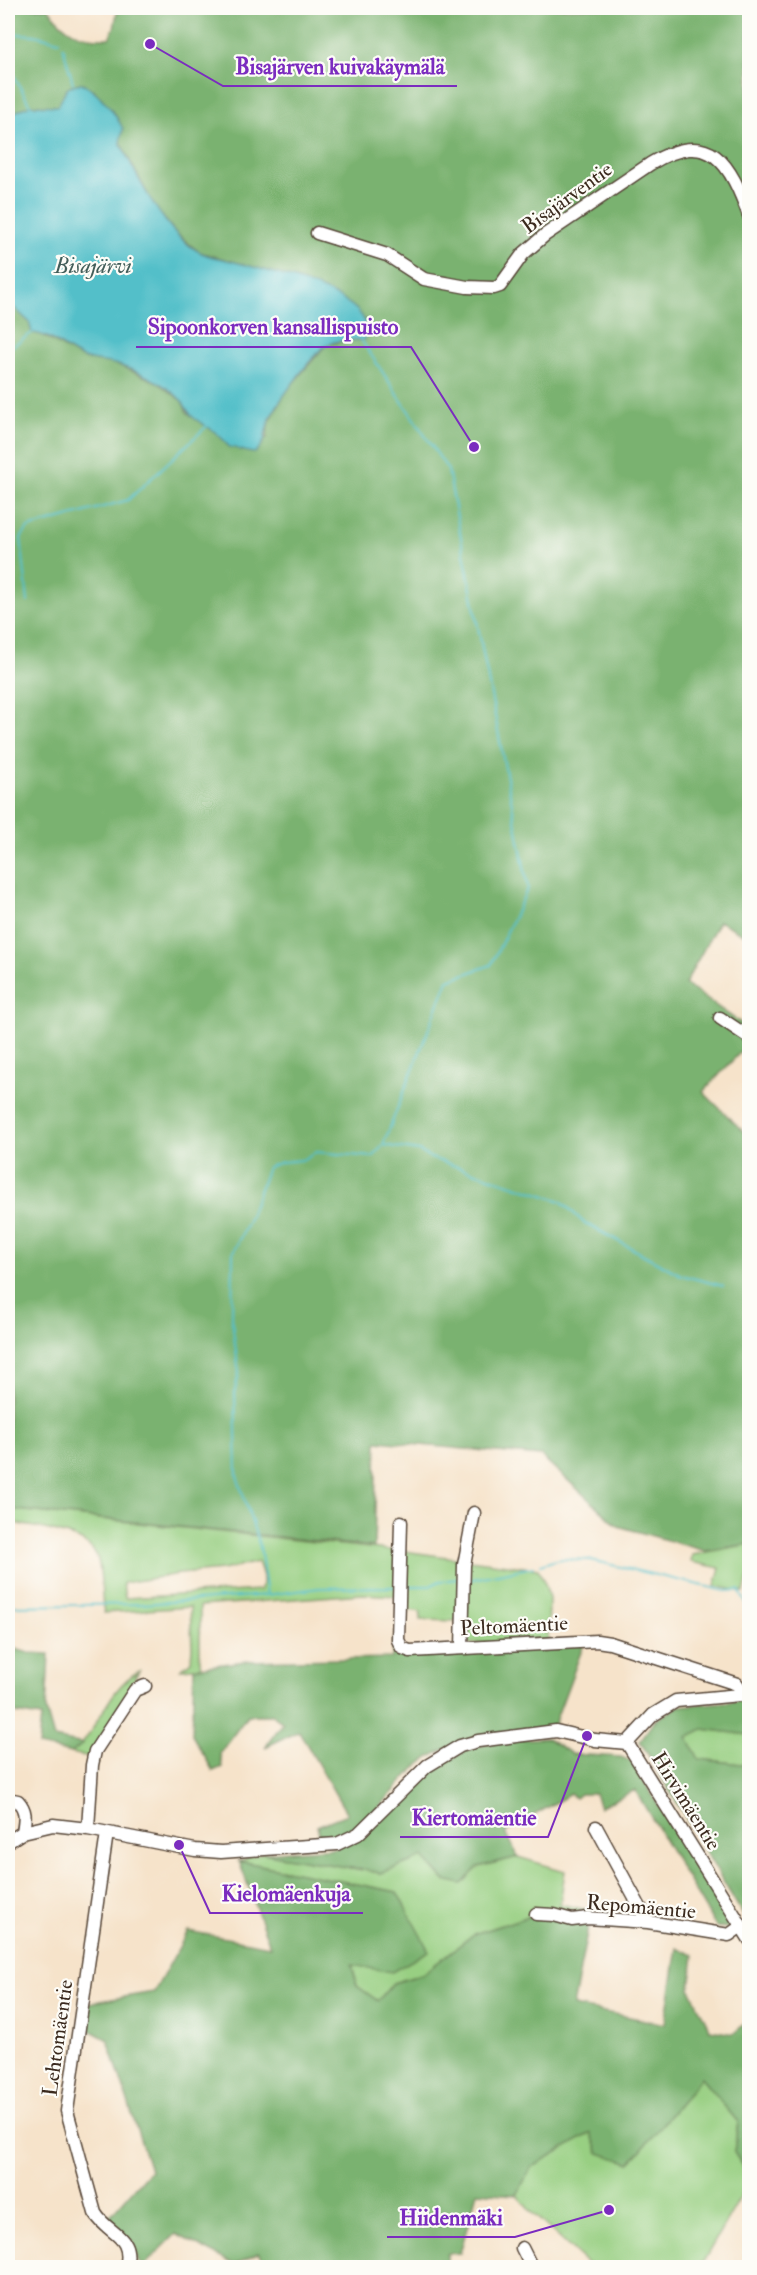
<svg xmlns="http://www.w3.org/2000/svg" width="757" height="2275" font-family="'IM FELL Double Pica',serif">
<style>
.green{fill:#98cf82;stroke:#6a7c50;stroke-width:1.5;fill-rule:evenodd}
.forest{fill:#7ab270;stroke:#5a6e47;stroke-width:1.5}
.water{fill:#52bfc9;stroke:#467474;stroke-width:1.5}
.lines{fill:none;stroke-linecap:round;stroke-linejoin:round}
.stream{stroke:#52bfc9;stroke-width:2}
.minor-casing{stroke:#574638;stroke-width:15}
.minor{stroke:#fff;stroke-width:12}
.labels{text-anchor:middle;dominant-baseline:central;stroke-width:4.5;stroke-linejoin:round;paint-order:stroke}
.street-label{font-size:21px;fill:#3b2a1e;stroke:#fdfcf7}
.water-label{font-size:22px;font-style:italic;fill:#435e5a;stroke:#fdfcf7}
.leader{fill:none;stroke:#7b2cbf;stroke-width:2}
.callout-dot{fill:#7b2cbf;stroke:#fdfcf7;stroke-width:2}
.callout-label{font-size:22px;text-anchor:middle;font-weight:bold;fill:#7b2cbf;stroke:#fdfcf7;stroke-width:4.5;stroke-linejoin:round;paint-order:stroke}
</style>
<rect width="100%" height="100%" fill="#fdfcf7"/>
<filter id="ink" filterUnits="userSpaceOnUse"><feTurbulence type="fractalNoise" baseFrequency=".0167" numOctaves="2"/><feDisplacementMap in="SourceGraphic" scale="12" xChannelSelector="R" yChannelSelector="G"/><feConvolveMatrix kernelMatrix="1 2 1 2 8 2 1 2 1" color-interpolation-filters="sRGB"/></filter>
<filter id="wash" filterUnits="userSpaceOnUse"><feTurbulence type="fractalNoise" baseFrequency=".008" numOctaves="4" result="noise"/><feDisplacementMap in="SourceGraphic" scale="24" xChannelSelector="R" yChannelSelector="G"/><feGaussianBlur stdDeviation="1.35" result="paint"/><feColorMatrix in="noise" values="0 0 0 0 0 0 0 0 0 0 0 0 0 0 0 0 0 1.4 0 .05"/><feComposite in="paint" operator="in"/></filter>
<g filter="url(#wash)">
<rect width="100%" height="100%" fill="#f6e3ca"/>
<path class="green" d="M 8,1509 L 398,1551 L 396,1596 L 363,1594 L 200,1606 L 200,1663 L 203,1667 L 181,1669 L 191,1661 L 192,1647 L 190,1607 L 104,1613 C 101,1600 102,1567 97,1557 C 88,1532 31,1527 8,1522 ZM 258,1562 C 262,1572 266,1581 260,1590 L 125,1598 L 123,1583 L 179,1574 L 222,1570 Z
M 749,1544 L 749,1574 L 744,1592 L 715,1586 L 720,1568 L 691,1562 L 692,1555 Z
M 404,1551 L 461,1559 L 459,1621 L 420,1620 L 421,1612 L 401,1608 Z
M 469,1560 L 538,1569 L 546,1586 L 549,1599 L 548,1641 L 465,1644 Z
M 139,1671 L 90,1757 L 71,1753 C 100,1732 104,1691 139,1671 Z
M 703,1729 L 749,1735 L 749,1765 L 699,1759 L 687,1737 Z
M 262,1853 L 381,1873 L 423,1857 L 444,1880 L 478,1867 L 518,1857 L 565,1871 L 560,1904 L 592,1911 L 572,1916 L 536,1914 L 474,1934 L 423,1974 L 393,1983 L 378,2001 L 357,1986 L 352,1965 L 397,1892 L 239,1861 Z
M 701,2078 L 738,2122 L 734,2152 L 749,2176 L 749,2182 L 700,2267 L 591,2267 L 530,2211 L 517,2195 L 531,2167 L 591,2133 L 630,2163 Z"/>
<path class="forest" d="M 8,8 L 48,8 C 65,32 79,39 109,38 L 114,28 L 118,8 L 749,8 L 749,937 L 719,921 L 685,984 L 749,1029 L 749,1043 L 703,1092 L 749,1137 L 749,1544 L 705,1551 L 618,1526 L 541,1456 L 377,1441 L 374,1547 L 8,1509 L 8,302 L 16,308 L 40,334 L 80,357 L 89,360 L 109,361 L 157,382 L 182,401 L 187,412 L 197,420 L 217,431 L 229,447 L 267,438 L 268,425 L 286,391 L 326,345 L 347,340 L 364,340 L 365,320 L 256,268 L 199,252 L 175,232 L 154,206 L 120,142 L 116,115 L 95,91 L 82,83 C 65,85 65,92 58,106 L 30,105 L 9,115 Z
M 394,1640 L 400,1651 L 584,1644 L 553,1727 C 511,1734 454,1737 420,1764 C 393,1786 359,1845 321,1840 L 317,1826 L 347,1814 L 299,1731 L 265,1747 L 283,1723 L 272,1715 L 248,1715 L 220,1753 L 222,1767 L 213,1771 L 192,1735 L 194,1668 L 245,1661 L 392,1658 Z
M 8,1647 L 29,1653 L 49,1654 L 46,1710 L 54,1738 L 83,1744 L 71,1753 L 38,1746 L 41,1717 L 8,1712 Z
M 749,1700 L 749,1735 L 703,1729 L 687,1737 L 699,1759 L 749,1765 L 749,1925 L 640,1741 L 654,1721 L 679,1706 Z
M 547,1738 L 572,1754 L 621,1757 L 631,1761 L 733,1924 L 727,1928 L 716,1927 L 635,1790 L 600,1807 L 595,1794 L 580,1794 L 575,1798 L 570,1794 L 506,1832 L 518,1857 L 478,1867 L 462,1884 L 444,1880 L 423,1857 L 381,1873 L 262,1853 L 337,1848 L 431,1770 L 468,1749 L 503,1740 Z
M 239,1861 L 397,1892 L 429,1951 L 392,1972 L 352,1965 L 357,1986 L 378,2001 L 393,1983 L 423,1974 L 474,1934 L 536,1914 L 589,1922 L 573,2006 L 665,2024 L 677,1948 L 694,1955 L 690,1989 L 710,2030 L 733,2034 L 749,2020 L 749,2176 L 734,2152 L 738,2122 L 701,2078 L 630,2163 L 599,2153 L 591,2133 L 531,2167 L 517,2195 L 477,2192 L 460,2253 L 447,2254 L 447,2267 L 268,2267 L 258,2253 L 235,2265 L 176,2234 L 143,2267 L 138,2261 L 134,2244 L 108,2218 L 150,2170 L 108,2040 L 86,2028 L 89,2003 L 154,1992 L 188,1931 L 270,1946 Z"/>
<path class="water" d="M 82,83 C 100,94 114,110 123,129 L 120,142 C 136,175 166,236 200,252 C 209,257 221,258 231,261 C 261,269 349,290 363,318 C 367,324 365,333 365,340 C 353,340 338,339 327,345 C 314,352 272,409 268,424 C 263,439 268,440 255,453 C 245,453 239,448 229,447 C 218,431 209,429 194,418 C 188,413 186,406 181,400 C 166,384 142,373 121,366 C 108,361 93,363 81,357 C 65,350 51,334 32,333 L 29,322 L 8,302 L 8,114 L 9,115 L 30,105 L 58,106 C 65,93 65,85 82,83 Z"/>
<g class="lines">
<path class="stream" d="M 16,34 L 34,35 L 59,41
M 63,47 L 73,83
M 8,65 L 30,105
M 8,349 L 32,333
M 28,602 L 21,538 L 28,528 L 128,500 L 207,426
M 383,1145 L 419,1151 L 431,1158 L 561,1201 L 583,1222 L 681,1275 L 723,1286
M 540,1565 L 559,1559 L 590,1560 L 726,1591 L 739,1590 L 750,1611
M 468,1580 L 533,1567
M 406,1586 L 430,1586 L 440,1581 L 458,1579
M 267,1595 L 260,1547 L 237,1476 L 235,1390 L 239,1373 L 232,1322 L 233,1252 L 247,1224 L 268,1167 L 282,1162 L 302,1160 L 316,1152 L 373,1157 L 383,1145 L 448,980 L 491,965 L 528,888 L 448,470 L 361,340
M 8,1606 L 142,1604 L 267,1595 L 319,1588 L 396,1587"/>
</g>
</g>
<g filter="url(#ink)">
<g class="lines">
<defs>
<path id="minor" d="M 317,233 L 387,255 L 424,279 L 467,287 L 494,288 L 500,286 L 523,254 L 545,235 L 650,164 C 711,127 730,163 750,218
M 720,1018 L 750,1038
M 401,1522 L 398,1640 L 402,1648 L 410,1651 L 597,1641 L 610,1643 L 737,1684 L 744,1695
M 462,1648 L 464,1565 L 474,1513
M 627,1743 L 750,1940
M 8,1799 L 18,1801 C 27,1811 25,1819 23,1832
M 596,1827 L 648,1922
M 88,1829 L 92,1765 L 95,1751 L 135,1690 L 145,1686
M 107,1833 L 67,2111 L 95,2213 C 109,2236 134,2234 126,2268
M 8,1842 L 23,1832 L 53,1825 L 88,1829 L 195,1850 L 221,1852 L 337,1844 L 358,1834 L 427,1766 L 460,1746 L 478,1741 L 556,1731 L 595,1740 L 627,1743 L 653,1715 L 676,1701 L 750,1694
M 536,1914 L 554,1915 L 572,1920 L 588,1918 L 648,1922 L 729,1935 L 740,1927
M 522,2248 L 532,2268"/>
</defs>
<use href="#minor" class="minor-casing"/>
<use href="#minor" class="minor"/>
</g>
</g>
<g class="labels">
<g class="street-label">
<text transform="translate(567 198) rotate(-36)">Bisajärventie</text>
<text transform="translate(514 1626) rotate(-3)">Peltomäentie</text>
<text transform="translate(686 1801) rotate(58)">Hirvimäentie</text>
<text transform="translate(641 1907) rotate(5)">Repomäentie</text>
<text transform="translate(58 2038) rotate(-82)">Lehtomäentie</text>
</g>
<g class="water-label">
<text x="93" y="266">Bisajärvi</text>
</g>
</g>
<path class="leader" d="M150 44L223 86H457M474 447L411 347H136M587 1736L548 1837H400M179 1845L210 1913H363M609 2210L515 2237H387"/>
<g class="callout-dot">
<circle cx="150" cy="44" r="6"/>
<circle cx="474" cy="447" r="6"/>
<circle cx="587" cy="1736" r="6"/>
<circle cx="179" cy="1845" r="6"/>
<circle cx="609" cy="2210" r="6"/>
</g>
<g class="callout-label">
<text x="340" y="74">Bisajärven kuivakäymälä</text>
<text x="273" y="334">Sipoonkorven kansallispuisto</text>
<text x="474" y="1825">Kiertomäentie</text>
<text x="286" y="1901">Kielomäenkuja</text>
<text x="451" y="2225">Hiidenmäki</text>
</g>
<rect width="757" height="2275" fill="none" stroke="#fdfcf7" stroke-width="30"/>
</svg>
